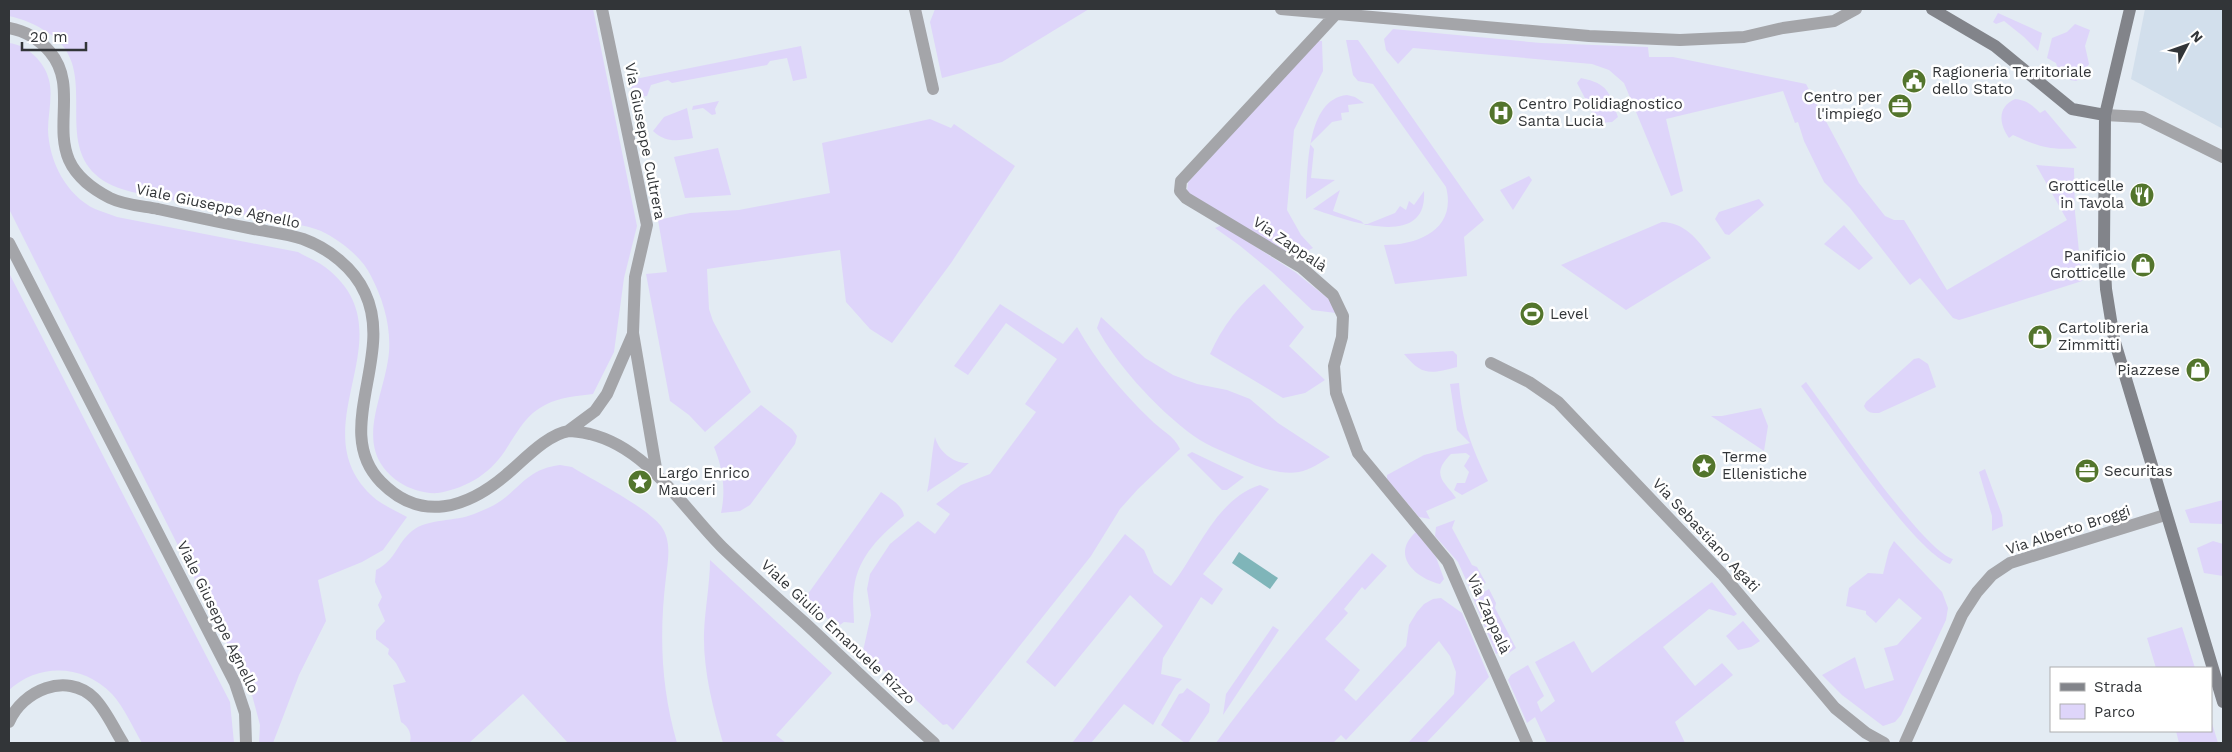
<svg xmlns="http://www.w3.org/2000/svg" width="2232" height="752" font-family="'Work Sans',sans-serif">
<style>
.built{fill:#d2dfec}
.green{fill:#ded5fa}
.water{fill:#7fb5b9}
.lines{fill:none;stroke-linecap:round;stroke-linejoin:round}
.street{stroke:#a4a5a9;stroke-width:12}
.secondary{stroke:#82848a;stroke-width:12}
.labels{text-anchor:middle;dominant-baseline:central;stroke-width:5;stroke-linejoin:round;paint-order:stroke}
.poi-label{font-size:15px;fill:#323538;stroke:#fff;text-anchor:start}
.street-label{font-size:15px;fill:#323538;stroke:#fff}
</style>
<rect width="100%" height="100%" fill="#e3ebf3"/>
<path class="built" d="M 2145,9 L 2223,9 L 2223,129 L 2131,79 Z"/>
<path class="green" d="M 9,9 L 593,9 L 637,226 L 624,278 L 614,352 L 593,394 C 577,396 560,397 545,405 C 527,414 519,429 508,446 C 493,472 468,488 438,493 C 425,494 409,489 399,482 C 350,448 385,398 389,352 C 391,326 383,299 371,276 C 362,257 340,240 321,231 C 305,224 283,223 266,219 C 221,210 176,201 132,192 C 118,188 105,184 95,174 C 54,135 102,66 47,32 C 35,24 23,19 9,16 Z
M 935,9 L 1089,9 L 1002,62 L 942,78 L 930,22 Z
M 1998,13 L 2042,33 L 2038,51 L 2024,37 L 2004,21 L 1996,24 L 1993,22 Z
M 2075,24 L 2090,30 L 2085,46 L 2089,64 L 2081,78 L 2076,81 C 2062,79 2060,75 2056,63 L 2047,58 L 2052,38 L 2067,32 Z
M 1393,29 L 1541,43 L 1648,47 L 1649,57 L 1673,57 L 1806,84 L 1859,183 L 1885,216 L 1894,220 L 1904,220 L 1947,290 L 2067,220 L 2036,165 L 2074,168 L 2075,212 L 2082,281 L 1969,317 L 1959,320 L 1953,318 L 1920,278 L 1910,285 L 1850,208 L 1824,182 L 1804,141 L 1798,122 L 1795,123 L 1783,91 L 1666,119 L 1683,191 L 1671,196 L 1624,83 L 1609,70 L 1592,64 L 1413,48 L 1398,64 L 1386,50 L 1384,39 Z
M 1346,40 L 1358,40 L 1484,220 L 1464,237 L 1467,276 L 1395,284 L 1384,245 C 1419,245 1457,229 1446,187 L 1373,84 L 1358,81 L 1353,75 Z
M 1316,41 L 1322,41 L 1323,71 L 1294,130 L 1287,210 L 1301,235 L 1313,248 L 1295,257 L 1187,192 L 1188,182 Z
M 9,43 C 27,45 45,62 49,80 C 53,96 48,114 48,130 C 49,161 66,195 95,209 C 102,212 110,214 117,217 L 298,252 C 306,257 317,261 325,267 C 412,333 298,425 371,495 C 381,505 395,510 407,517 L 383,550 L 362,562 L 318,580 L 326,621 L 299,675 L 273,743 L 259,743 L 260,725 L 251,691 L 9,209 Z
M 801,46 L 807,78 L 793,81 L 787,58 L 770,61 L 767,65 L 672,83 L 668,80 L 651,85 L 647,96 L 633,98 L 630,80 Z
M 1581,78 C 1609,84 1609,92 1618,117 L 1612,122 L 1598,123 L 1577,83 Z
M 1347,95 L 1355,97 L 1364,103 L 1348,105 L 1349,112 L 1341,113 L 1342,120 L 1332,122 L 1310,144 L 1314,149 L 1311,178 L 1335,180 L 1306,199 C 1308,169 1306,99 1347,95 Z
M 2015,99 C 2026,100 2033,105 2040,113 L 2045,110 L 2077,148 C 2050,151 2037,146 2013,135 L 2009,138 C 1999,124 1997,107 2015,99 Z
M 719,101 L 715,109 L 716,114 L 712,115 L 703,108 L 692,110 L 693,106 Z
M 687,108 L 693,138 C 677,141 666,143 653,131 L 664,117 Z
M 930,119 L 951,128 L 954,124 L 1015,166 L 951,263 L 892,343 L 870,329 L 846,302 L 840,250 L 707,269 L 709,309 L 713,321 L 751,392 L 705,432 L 689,415 L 670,401 L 646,274 L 667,272 L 658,220 L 690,213 L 739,210 L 830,193 L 822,143 Z
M 718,148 L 731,195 L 685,198 L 674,157 Z
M 1529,176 L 1532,180 L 1513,210 L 1500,190 Z
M 1340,190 L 1333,211 L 1361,221 L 1365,225 L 1395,213 L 1400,206 L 1406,210 L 1409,201 L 1414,205 L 1424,191 C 1428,252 1344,219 1313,209 Z
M 1759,199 L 1764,205 L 1729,235 L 1725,234 L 1715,219 L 1719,212 Z
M 1662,222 C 1686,223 1698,240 1711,258 L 1626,310 L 1561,265 Z
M 1222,225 L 1295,272 L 1330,300 L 1336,313 L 1312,310 L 1272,272 L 1239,245 L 1215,228 Z
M 1844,225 L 1873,258 L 1859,270 L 1824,244 Z
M 9,273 L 230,702 L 234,743 L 142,743 C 133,728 124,707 112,694 C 83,664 39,663 9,690 Z
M 1264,284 L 1304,327 L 1289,346 L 1325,380 L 1305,393 L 1283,398 L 1210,354 C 1222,327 1240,303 1264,284 Z
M 1000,304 L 1063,344 L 1077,327 C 1096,361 1122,392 1150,419 C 1160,430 1174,435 1180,449 L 1138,489 L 1120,509 L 1091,556 L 953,730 L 947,724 L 943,725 L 863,651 L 871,615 L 867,589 L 870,574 L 890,544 L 918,521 L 935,534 L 950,514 L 936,504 L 961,485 L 990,474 L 1036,412 L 1025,404 L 1057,359 L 1006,323 L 968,375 L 954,366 Z
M 1101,317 L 1145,358 L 1173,375 L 1197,384 L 1227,390 L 1250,399 L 1278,423 L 1330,457 C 1321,462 1310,470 1299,472 C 1279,475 1258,467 1240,459 C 1222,451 1203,444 1187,431 C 1155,406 1116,364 1097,328 Z
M 1453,351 L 1457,355 L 1457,367 C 1430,374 1422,376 1404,354 Z
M 1919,358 L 1928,364 L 1936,387 L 1879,413 C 1872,413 1867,413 1864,406 L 1866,402 L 1914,359 Z
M 1806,382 C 1830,414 1923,551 1953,559 L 1950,564 C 1915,553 1827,421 1801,386 Z
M 1459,383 C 1462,422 1471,446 1488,481 L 1462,495 L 1454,490 L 1457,483 L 1465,483 L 1469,472 L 1464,466 L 1470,456 L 1466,453 L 1451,454 C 1430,475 1444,481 1456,498 L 1426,511 L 1430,519 L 1419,517 L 1387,479 L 1387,475 L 1424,455 L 1470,443 L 1457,430 L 1450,384 Z
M 761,405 L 792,429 L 797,436 L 795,444 L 750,505 L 740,511 L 721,513 C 726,490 723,469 714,447 Z
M 1761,408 L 1768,426 L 1764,451 L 1711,416 L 1722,416 Z
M 935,437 C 939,452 954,464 969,463 C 956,474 941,482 927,492 C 931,474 931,456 935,437 Z
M 1192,452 L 1244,477 L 1227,490 L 1222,490 L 1187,455 Z
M 560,465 L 572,467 C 596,482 645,506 661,526 C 672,541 668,560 666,577 C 659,634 661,688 677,743 L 568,743 L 523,694 L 469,743 L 410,743 C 412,734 409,727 401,722 L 393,685 L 406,682 L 396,663 L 388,654 L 389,649 L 376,639 L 376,631 L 385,621 L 378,605 L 382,597 L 375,582 L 376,570 C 397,559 396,544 412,531 C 428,518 455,522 474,514 C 484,510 494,506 502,500 C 524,483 530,469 560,465 Z
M 1985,469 L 2002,515 L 2003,526 L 1992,531 L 1992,516 L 1979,472 Z
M 1260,485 L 1269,489 L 1203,574 L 1223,589 L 1212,605 L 1201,597 L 1163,658 L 1161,674 L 1182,679 L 1176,685 L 1153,725 L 1124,704 L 1091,743 L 1072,743 L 1163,626 L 1130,595 L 1055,687 L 1026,662 L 1125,534 L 1144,550 L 1154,573 L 1171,586 C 1198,552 1216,499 1260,485 Z
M 881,492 C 890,499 902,504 904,516 C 881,535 858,556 854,588 C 852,599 854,612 854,623 L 844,622 L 837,627 L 805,598 Z
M 2223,500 L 2223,524 L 2190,523 L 2185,510 Z
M 1455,520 L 1452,528 L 1472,565 L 1477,567 L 1486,583 L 1470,589 L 1458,562 L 1435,536 L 1436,527 Z
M 1416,532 L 1436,557 L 1444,579 L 1440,584 C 1415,578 1390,555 1416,532 Z
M 1894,541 L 1942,592 L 1948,608 L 1946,620 L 1901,715 L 1895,722 L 1883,726 L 1842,695 L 1822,675 L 1855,657 L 1865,689 L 1894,680 L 1884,648 L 1897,645 L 1922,618 L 1899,598 L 1876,623 L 1866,614 L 1866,611 L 1846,606 L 1849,588 L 1868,573 L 1883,574 L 1889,550 Z
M 2213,541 L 2223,544 L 2223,576 L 2204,573 L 2197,548 Z
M 1372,553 L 1387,566 L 1365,590 L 1362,587 L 1344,609 L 1348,613 L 1325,639 L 1360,670 L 1344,690 L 1356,701 L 1406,646 L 1409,625 L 1417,612 L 1424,604 L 1433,599 L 1441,598 L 1462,613 L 1489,677 L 1426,743 L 1408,743 L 1454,694 L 1456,672 L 1450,656 L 1439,641 L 1346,740 L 1341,735 L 1333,743 L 1216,743 C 1264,676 1318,615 1372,553 Z
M 710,560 L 832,673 L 776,735 L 786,743 L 723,743 C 713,708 703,670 704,633 C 705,608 710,584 710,560 Z
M 1712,582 L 1737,614 L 1734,616 L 1709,609 L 1663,647 L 1695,686 L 1722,663 L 1733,675 L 1675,722 L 1685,743 L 1547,743 L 1535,717 L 1527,723 L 1508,680 L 1511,675 L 1528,665 L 1544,696 L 1537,702 L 1541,712 L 1555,701 L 1535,662 L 1574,641 L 1592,673 Z
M 1489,589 L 1496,603 L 1495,608 L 1516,648 L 1509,653 L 1502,651 L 1496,654 L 1473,598 Z
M 1743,621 L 1760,641 L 1751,647 L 1738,650 L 1726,636 Z
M 1273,626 L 1279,630 L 1223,715 L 1226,694 Z
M 2182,627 L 2195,668 L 2156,668 L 2147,638 Z
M 1187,688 L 1210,704 L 1209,712 L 1188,743 L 1185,743 L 1161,725 L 1179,694 L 1183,693 Z
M 2211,720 L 2218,743 L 2179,743 L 2176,731 L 2211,731 Z"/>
<path class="water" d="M 1239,552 L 1278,578 L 1270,589 L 1232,563 Z"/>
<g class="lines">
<path class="street" d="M 602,9 L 647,225 L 635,277 L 633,333 L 657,474
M 915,9 L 933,89
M 1281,9 L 1589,36 L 1680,40 L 1744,37 L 1783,28 L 1834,21 L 1856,9
M 1336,14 L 1181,181 L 1180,191 L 1186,198 L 1301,267 L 1333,295 L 1343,316 L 1342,337 L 1334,366 L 1336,393 L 1358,453 L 1448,562 L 1527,743
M 9,28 C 26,31 39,39 50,52 C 77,84 54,125 69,160 C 77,178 93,189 110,198 C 124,205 142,206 158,209 C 190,216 222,223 254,229 C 270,232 288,234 303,239 C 328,248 354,268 365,293 C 395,356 331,431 381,482 C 421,523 467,508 506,475 C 522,462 547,434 569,431 C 574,431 585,433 590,434 C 648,448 683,508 722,547 C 749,573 777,598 805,623 C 848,663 890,704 934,743
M 2105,115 L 2142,117 L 2223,157
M 9,243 L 235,683 L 245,713 L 246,743
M 1491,363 L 1529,382 L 1558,402 L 1722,574 L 1835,708 L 1866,733 L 1884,743
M 568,431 L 595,411 L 607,394 L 633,334
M 9,722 C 22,691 66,671 94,698 C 106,710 114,729 123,743
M 1905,743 L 1962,615 L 1977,592 L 1992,575 L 2010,563 L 2165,515"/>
<path class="secondary" d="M 1932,9 L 1995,46 L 2072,109 L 2105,115
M 2130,9 L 2105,115 L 2104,248 L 2106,289 L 2114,339 L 2223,702"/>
</g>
<defs>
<symbol id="civic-disc" viewBox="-11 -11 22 22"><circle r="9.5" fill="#53752c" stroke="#fff"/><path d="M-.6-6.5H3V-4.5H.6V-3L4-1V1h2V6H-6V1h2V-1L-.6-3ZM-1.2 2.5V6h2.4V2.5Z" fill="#fff"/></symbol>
<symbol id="office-disc" viewBox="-11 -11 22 22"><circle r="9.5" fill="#53752c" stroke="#fff"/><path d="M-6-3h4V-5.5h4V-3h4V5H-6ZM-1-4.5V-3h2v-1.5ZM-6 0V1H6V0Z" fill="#fff"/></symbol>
<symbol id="hospital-disc" viewBox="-11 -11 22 22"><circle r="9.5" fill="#53752c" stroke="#fff"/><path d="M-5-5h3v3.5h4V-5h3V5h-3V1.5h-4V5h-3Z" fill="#fff"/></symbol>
<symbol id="restaurant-disc" viewBox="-11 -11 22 22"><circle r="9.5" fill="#53752c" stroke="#fff"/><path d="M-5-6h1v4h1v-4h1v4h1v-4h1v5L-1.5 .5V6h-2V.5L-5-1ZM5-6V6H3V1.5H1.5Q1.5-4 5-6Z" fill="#fff"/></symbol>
<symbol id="shop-disc" viewBox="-11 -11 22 22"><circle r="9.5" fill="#53752c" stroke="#fff"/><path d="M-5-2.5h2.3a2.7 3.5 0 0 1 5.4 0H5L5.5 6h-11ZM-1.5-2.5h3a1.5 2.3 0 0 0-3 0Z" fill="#fff"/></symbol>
<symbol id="stadium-disc" viewBox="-11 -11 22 22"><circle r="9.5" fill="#53752c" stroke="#fff"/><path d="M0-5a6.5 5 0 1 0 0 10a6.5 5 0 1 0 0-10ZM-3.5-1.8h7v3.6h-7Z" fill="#fff"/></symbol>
<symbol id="sight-disc" viewBox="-11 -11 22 22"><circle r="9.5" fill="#53752c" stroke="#fff"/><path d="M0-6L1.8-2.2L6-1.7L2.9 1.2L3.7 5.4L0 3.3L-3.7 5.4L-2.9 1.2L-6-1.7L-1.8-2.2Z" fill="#fff"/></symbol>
</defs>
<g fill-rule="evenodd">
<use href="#civic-disc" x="1900" y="67" width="28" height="28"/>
<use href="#office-disc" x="1886" y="92" width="28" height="28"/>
<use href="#hospital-disc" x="1487" y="99" width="28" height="28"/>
<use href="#restaurant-disc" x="2128" y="181" width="28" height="28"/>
<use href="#shop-disc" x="2129" y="251" width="28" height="28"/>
<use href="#stadium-disc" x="1518" y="300" width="28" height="28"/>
<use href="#shop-disc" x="2026" y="323" width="28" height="28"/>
<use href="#shop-disc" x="2184" y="356" width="28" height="28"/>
<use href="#sight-disc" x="1690" y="452" width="28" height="28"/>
<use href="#office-disc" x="2073" y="457" width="28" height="28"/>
<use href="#sight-disc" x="626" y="468" width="28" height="28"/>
</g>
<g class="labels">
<g class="poi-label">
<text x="1932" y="72">Ragioneria Territoriale<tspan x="1932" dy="17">dello Stato</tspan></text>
<text x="1882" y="97" text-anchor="end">Centro per<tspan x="1882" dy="17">l'impiego</tspan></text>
<text x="1518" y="104">Centro Polidiagnostico<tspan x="1518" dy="17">Santa Lucia</tspan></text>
<text x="2124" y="186" text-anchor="end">Grotticelle<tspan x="2124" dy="17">in Tavola</tspan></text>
<text x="2126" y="256" text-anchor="end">Panificio<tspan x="2126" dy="17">Grotticelle</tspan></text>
<text x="1550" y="314">Level</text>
<text x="2058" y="328">Cartolibreria<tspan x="2058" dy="17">Zimmitti</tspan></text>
<text x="2180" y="370" text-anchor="end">Piazzese</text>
<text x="1722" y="457">Terme<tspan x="1722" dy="17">Ellenistiche</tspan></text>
<text x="2104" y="471">Securitas</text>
<text x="658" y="473">Largo Enrico<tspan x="658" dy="17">Mauceri</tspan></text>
</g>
<g class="street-label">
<text transform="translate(645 141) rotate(79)">Via Giuseppe Cultrera</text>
<text transform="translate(218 206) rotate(12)">Viale Giuseppe Agnello</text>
<text transform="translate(1290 244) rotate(34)">Via Zappalà</text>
<text transform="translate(2068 530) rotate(-18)">Via Alberto Broggi</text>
<text transform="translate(1706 535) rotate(47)">Via Sebastiano Agati</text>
<text transform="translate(1489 614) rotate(66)">Via Zappalà</text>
<text transform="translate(218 617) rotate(64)">Viale Giuseppe Agnello</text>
<text transform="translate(838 632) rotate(43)">Viale Giulio Emanuele Rizzo</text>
</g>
</g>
<rect width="2232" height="752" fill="none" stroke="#323538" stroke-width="20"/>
<rect x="2050" y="667" width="162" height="65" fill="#ffffff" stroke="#adaeaf"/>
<rect x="2060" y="683" width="25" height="8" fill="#82848a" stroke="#adaeaf"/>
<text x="2094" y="692" font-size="15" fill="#323538">Strada</text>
<rect x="2060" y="704" width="25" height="15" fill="#ded5fa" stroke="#adaeaf"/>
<text x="2094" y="717" font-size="15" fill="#323538">Parco</text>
<g transform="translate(2187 45) rotate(49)" stroke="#ffffff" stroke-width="4" paint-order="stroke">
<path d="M0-4L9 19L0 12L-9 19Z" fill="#323538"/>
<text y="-8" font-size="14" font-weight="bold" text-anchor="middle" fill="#323538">N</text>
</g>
<path d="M22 42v8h64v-8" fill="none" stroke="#323538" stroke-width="2.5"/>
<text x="30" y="42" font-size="15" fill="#323538" stroke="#ffffff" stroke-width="4" paint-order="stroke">20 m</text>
</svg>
